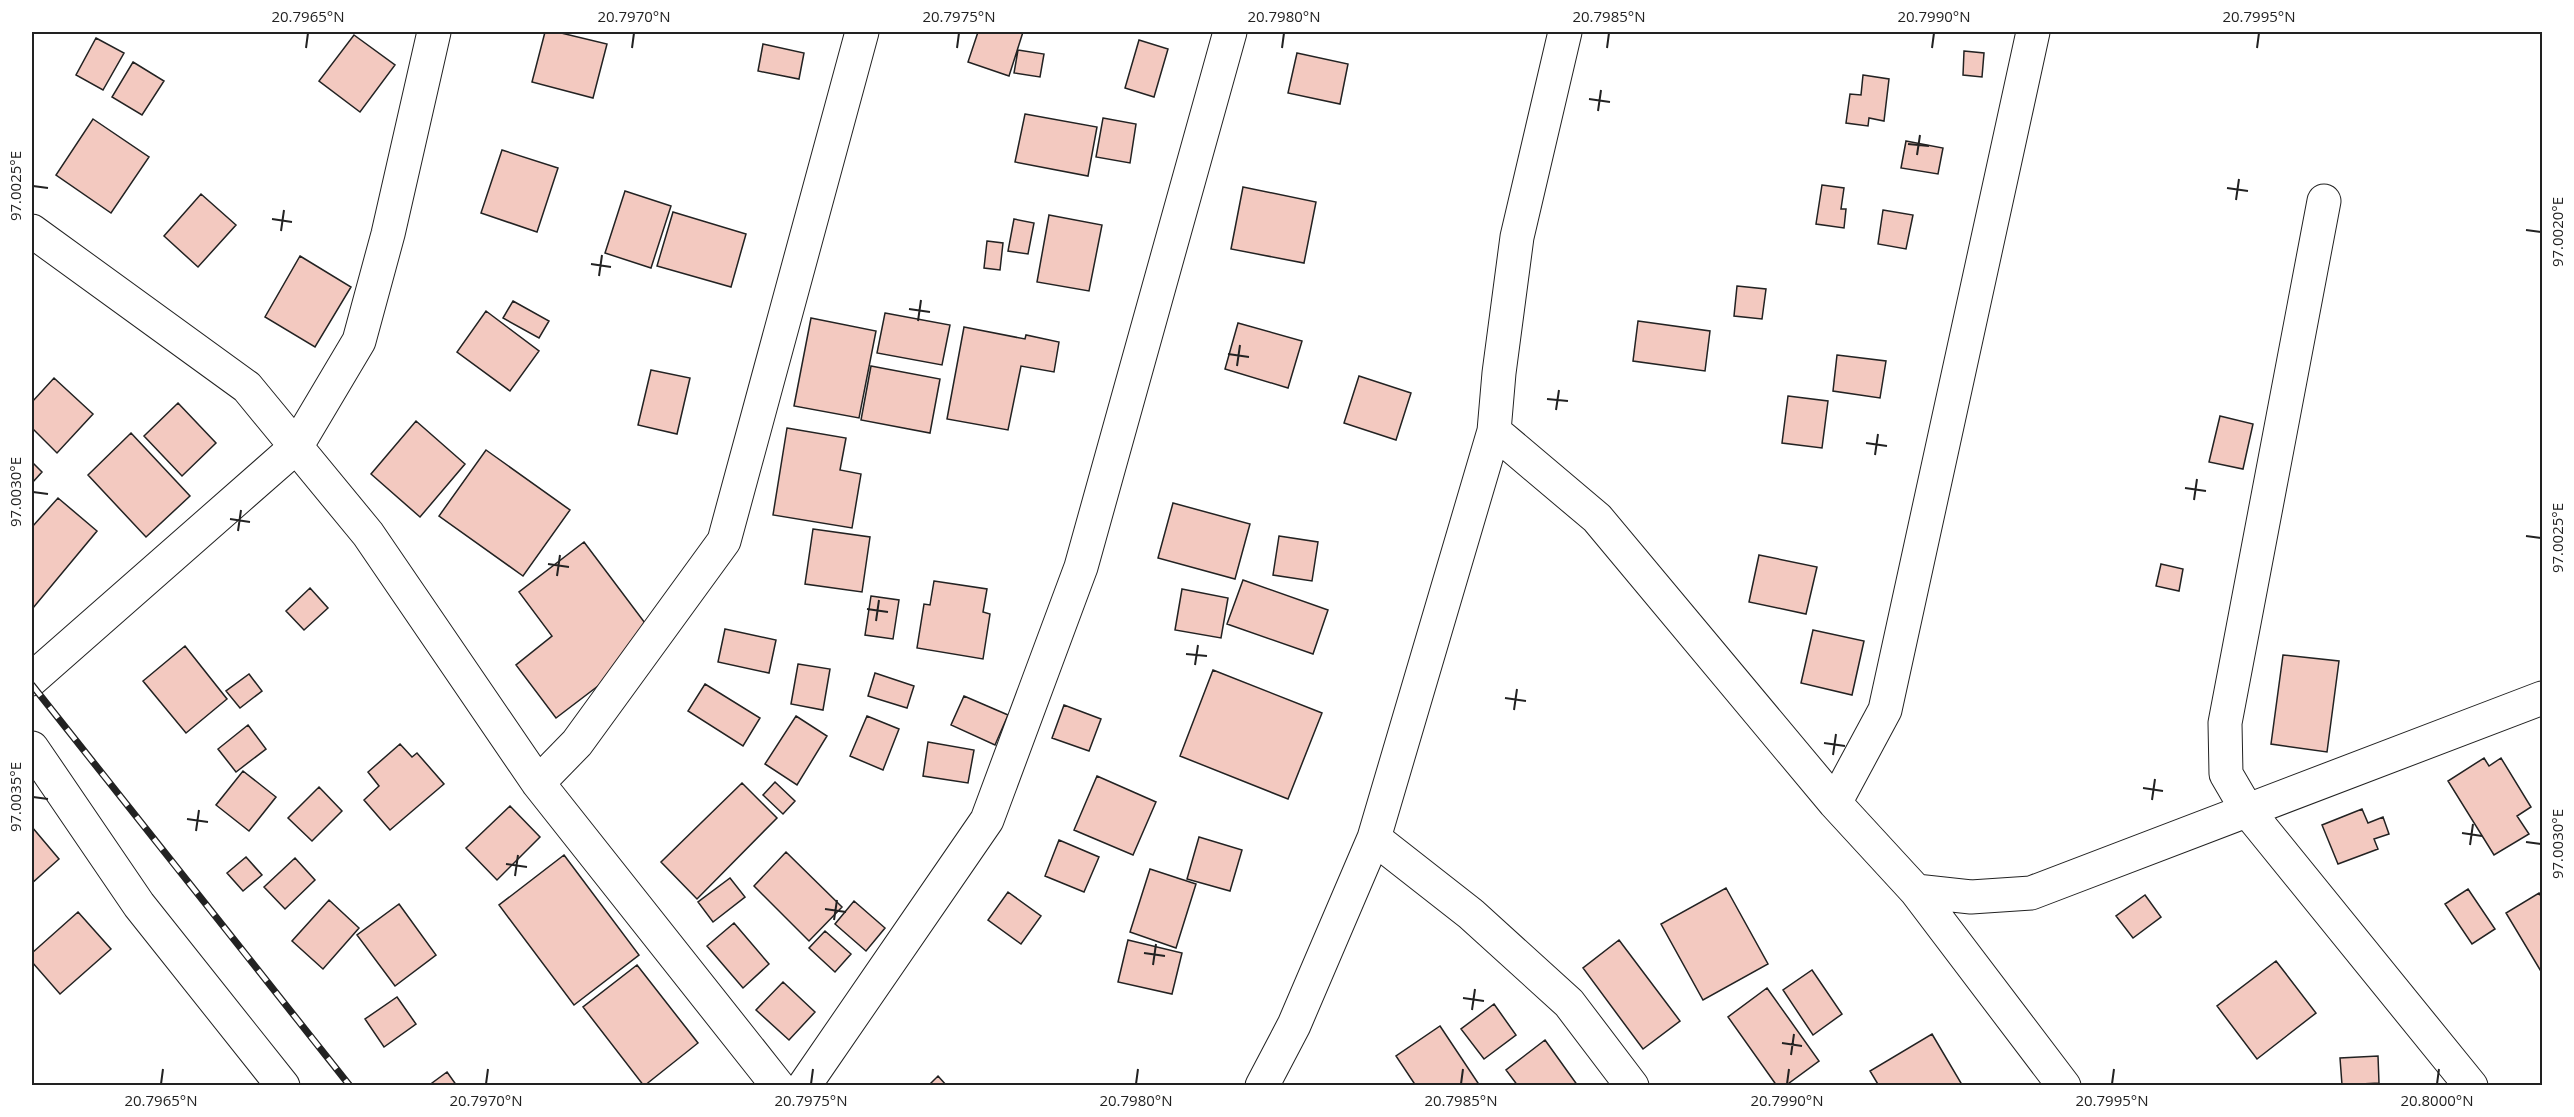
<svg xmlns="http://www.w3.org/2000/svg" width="2574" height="1117" font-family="'Open Sans',sans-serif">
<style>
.building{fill:#f3c9c0;stroke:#222;stroke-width:1.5}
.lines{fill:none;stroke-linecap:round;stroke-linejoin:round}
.minor-casing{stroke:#222;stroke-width:35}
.minor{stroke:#fff;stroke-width:33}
.rail-casing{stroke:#222;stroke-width:7}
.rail{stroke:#fff;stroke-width:4.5;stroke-dasharray:14;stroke-linecap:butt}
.ticks{fill:none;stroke:#222;stroke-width:2}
.neatline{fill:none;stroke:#222;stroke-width:2}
.ticks-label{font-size:15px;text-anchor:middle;fill:#222}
</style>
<rect width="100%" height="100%" fill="#fff"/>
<path class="building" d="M 545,32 L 557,32 L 607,44 L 593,98 L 532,82 Z
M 978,32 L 1023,32 L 1009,76 L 968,62 Z
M 354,35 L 395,65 L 360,112 L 319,81 Z
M 96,38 L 124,53 L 103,90 L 76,75 Z
M 1139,40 L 1168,49 L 1154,97 L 1125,88 Z
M 763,44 L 804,53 L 799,79 L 758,71 Z
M 1018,50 L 1044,54 L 1040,77 L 1014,73 Z
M 1964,51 L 1984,53 L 1982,77 L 1963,75 Z
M 1297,53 L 1348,64 L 1340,104 L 1288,93 Z
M 133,62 L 164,81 L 142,115 L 112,97 Z
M 1863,75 L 1889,79 L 1884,121 L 1869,118 L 1868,126 L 1846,123 L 1850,94 L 1861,95 Z
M 1025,114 L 1097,127 L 1088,176 L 1015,162 Z
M 1103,118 L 1136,124 L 1130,163 L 1096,157 Z
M 93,119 L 149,157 L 111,213 L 56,175 Z
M 1906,141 L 1943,148 L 1938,174 L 1901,168 Z
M 502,150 L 558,168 L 537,232 L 481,213 Z
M 1822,185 L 1844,188 L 1841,209 L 1846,209 L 1844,228 L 1816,224 Z
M 1243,187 L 1316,202 L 1304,263 L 1231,249 Z
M 625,191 L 671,206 L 651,268 L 605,253 Z
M 201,194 L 236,225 L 198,267 L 164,236 Z
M 1883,210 L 1913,215 L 1906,249 L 1878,244 Z
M 673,212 L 746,234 L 731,287 L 657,266 Z
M 1049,215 L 1102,225 L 1089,291 L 1037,282 Z
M 1014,219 L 1034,223 L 1028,254 L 1008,251 Z
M 987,241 L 1003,243 L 1000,270 L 984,268 Z
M 300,256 L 351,287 L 315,347 L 265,317 Z
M 1737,286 L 1766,289 L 1762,319 L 1734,316 Z
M 513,301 L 549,321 L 539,338 L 503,318 Z
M 486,311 L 539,351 L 510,391 L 457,352 Z
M 885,313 L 950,325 L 942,365 L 877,353 Z
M 811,318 L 876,331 L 859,418 L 794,406 Z
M 1638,321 L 1710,331 L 1705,371 L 1633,361 Z
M 1238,323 L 1302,341 L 1288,388 L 1225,369 Z
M 964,327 L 1025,339 L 1026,335 L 1059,342 L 1054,372 L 1021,366 L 1008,430 L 947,419 Z
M 1837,355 L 1886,361 L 1880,398 L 1833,391 Z
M 871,366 L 940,379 L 930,433 L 861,420 Z
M 651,370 L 690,378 L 677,434 L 638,425 Z
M 1359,376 L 1411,393 L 1396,440 L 1344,423 Z
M 54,378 L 93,414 L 57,453 L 32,428 L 32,402 Z
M 1788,396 L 1828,401 L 1822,448 L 1782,443 Z
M 178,403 L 216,443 L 182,476 L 144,436 Z
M 2220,416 L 2253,424 L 2243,469 L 2209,462 Z
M 416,421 L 465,464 L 420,517 L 371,474 Z
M 787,428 L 846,438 L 840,470 L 861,474 L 852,528 L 773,515 Z
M 131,433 L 190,496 L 146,537 L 88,475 Z
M 486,450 L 570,510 L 523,576 L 439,516 Z
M 32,462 L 42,472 L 32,483 Z
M 58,498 L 97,531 L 33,608 L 32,527 Z
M 1173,503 L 1250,524 L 1235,579 L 1158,558 Z
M 813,529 L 870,537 L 862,592 L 805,584 Z
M 1279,536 L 1318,542 L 1312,581 L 1273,575 Z
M 584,542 L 651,631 L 636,657 L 556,718 L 516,665 L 552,636 L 519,592 Z
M 1759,555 L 1817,567 L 1806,614 L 1749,602 Z
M 2161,564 L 2183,569 L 2179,591 L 2156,586 Z
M 1243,580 L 1328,610 L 1313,654 L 1227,624 Z
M 934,581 L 987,589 L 983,612 L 990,614 L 983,659 L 917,648 L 924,604 L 930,605 Z
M 310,588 L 328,608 L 304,630 L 286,611 Z
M 1182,589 L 1228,598 L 1221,638 L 1175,630 Z
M 871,596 L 899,600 L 893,639 L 865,635 Z
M 725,629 L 776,640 L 769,673 L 718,662 Z
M 1813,630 L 1864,641 L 1852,695 L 1801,683 Z
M 185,646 L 227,699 L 186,733 L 143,681 Z
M 2283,655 L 2339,661 L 2327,752 L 2271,744 Z
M 798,664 L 830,669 L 823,710 L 791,704 Z
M 1213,670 L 1322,713 L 1288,799 L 1180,756 Z
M 875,673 L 914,686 L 907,708 L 868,696 Z
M 249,674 L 262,691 L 240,708 L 226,691 Z
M 705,684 L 760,718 L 743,746 L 688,711 Z
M 964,696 L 1008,715 L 995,745 L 951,725 Z
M 1064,705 L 1101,719 L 1089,751 L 1052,738 Z
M 796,716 L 827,736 L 797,785 L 765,764 Z
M 867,716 L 899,729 L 883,770 L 850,756 Z
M 248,725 L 266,749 L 236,772 L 218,749 Z
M 928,742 L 974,750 L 968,783 L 923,776 Z
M 400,744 L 412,757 L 417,753 L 444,784 L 390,830 L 364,800 L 379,786 L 368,772 Z
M 2484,758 L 2489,766 L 2501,758 L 2531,807 L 2517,816 L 2529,834 L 2494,855 L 2448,781 Z
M 243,771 L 276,797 L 249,831 L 216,805 Z
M 1097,776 L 1156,802 L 1133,855 L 1074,830 Z
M 775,782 L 795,801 L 783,814 L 763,795 Z
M 742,783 L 777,818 L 697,899 L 661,862 Z
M 319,787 L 342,811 L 312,841 L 288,818 Z
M 510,806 L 540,837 L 497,880 L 466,848 Z
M 2362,809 L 2368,823 L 2383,817 L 2389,834 L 2374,839 L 2378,849 L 2338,864 L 2322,825 Z
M 32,827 L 59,859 L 32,883 Z
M 1199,837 L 1242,850 L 1230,891 L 1187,879 Z
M 1059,840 L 1099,857 L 1084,892 L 1045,876 Z
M 786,852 L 842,907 L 809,941 L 754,886 Z
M 564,855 L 639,955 L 574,1005 L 499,905 Z
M 246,857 L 262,875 L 243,891 L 227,873 Z
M 295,858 L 315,880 L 285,909 L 264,887 Z
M 1150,869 L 1196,884 L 1176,948 L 1130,932 Z
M 730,878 L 745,897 L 713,922 L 698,902 Z
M 1726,888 L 1768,964 L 1703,1000 L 1661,924 Z
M 2468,889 L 2495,929 L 2472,944 L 2445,904 Z
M 1008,892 L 1041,916 L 1021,944 L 988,920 Z
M 2539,893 L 2542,898 L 2542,973 L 2506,913 Z
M 2145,895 L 2161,917 L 2133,938 L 2116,916 Z
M 329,900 L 359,928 L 323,969 L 292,941 Z
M 854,901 L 885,928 L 866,951 L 835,924 Z
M 399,904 L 436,955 L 395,986 L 357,935 Z
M 78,912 L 111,949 L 60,994 L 32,962 L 32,953 Z
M 734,923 L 769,964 L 743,988 L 707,946 Z
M 825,931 L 851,954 L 835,972 L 809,948 Z
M 1128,940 L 1182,953 L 1172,994 L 1118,982 Z
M 1619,940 L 1680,1021 L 1643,1049 L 1583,968 Z
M 2276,961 L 2316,1013 L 2257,1059 L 2217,1006 Z
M 637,965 L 698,1043 L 644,1086 L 583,1007 Z
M 1812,970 L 1842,1014 L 1813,1035 L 1783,990 Z
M 783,982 L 815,1012 L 789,1040 L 756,1010 Z
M 1767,988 L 1819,1061 L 1785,1086 L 1777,1086 L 1728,1017 Z
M 397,997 L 416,1024 L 384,1047 L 365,1019 Z
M 1494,1004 L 1516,1035 L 1484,1059 L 1461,1029 Z
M 1440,1026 L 1480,1086 L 1416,1086 L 1396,1056 Z
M 1932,1034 L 1961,1083 L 1957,1086 L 1879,1086 L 1870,1071 Z
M 1545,1040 L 1578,1086 L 1518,1086 L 1506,1070 Z
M 2378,1056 L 2379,1083 L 2342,1085 L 2340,1058 Z
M 447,1072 L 457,1086 L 428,1086 Z
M 938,1076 L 947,1086 L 928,1086 Z"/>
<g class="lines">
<defs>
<path id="minor" d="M 2324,201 L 2225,723 L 2226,774 L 2247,810 L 2471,1086
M 32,231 L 247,387 L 368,534 L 538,783 L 778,1086
M 1494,431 L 1597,518 L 1835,803 L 1916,891 L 2064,1086
M 32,679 L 296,447 L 359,341 L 388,234 L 434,32
M 32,748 L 139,905 L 283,1086
M 538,783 L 577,743 L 724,541 L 862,32
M 1835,803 L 1885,710 L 2033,32
M 1374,838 L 1471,914 L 1569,1003 L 1632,1086
M 1916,891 L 1971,897 L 2031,893 L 2542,698
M 804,1086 L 987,820 L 1081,567 L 1230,32
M 1262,1086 L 1294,1025 L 1374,838 L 1494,431 L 1499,373 L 1517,237 L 1565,32"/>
</defs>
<use href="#minor" class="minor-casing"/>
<use href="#minor" class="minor"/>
<defs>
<path id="rail" d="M 32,685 L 350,1086"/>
</defs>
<use href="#rail" class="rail-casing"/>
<use href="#rail" class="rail"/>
</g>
<path class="ticks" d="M 306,48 L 308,33M 632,48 L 634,33M 957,48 L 959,33M 1282,48 L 1284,33M 1607,48 L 1609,33M 1932,48 L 1934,33M 2257,48 L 2259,33M 1589,99 L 1610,102M 1598,111 L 1601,90M 1908,144 L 1929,146M 1917,155 L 1920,135M 33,186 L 48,188M 2227,188 L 2248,191M 2236,200 L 2239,179M 272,219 L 292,222M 2526,230 L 2541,232M 281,231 L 284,210M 591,264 L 611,267M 599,276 L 602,255M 909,309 L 930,312M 918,321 L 921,300M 1228,354 L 1249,357M 1237,366 L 1240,345M 1547,399 L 1568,401M 1556,410 L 1559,390M 1866,443 L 1887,446M 1875,455 L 1878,434M 2185,488 L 2206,491M 33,492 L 48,494M 2194,500 L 2197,479M 230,519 L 250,522M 238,531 L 241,510M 2526,536 L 2541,538M 548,564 L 569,567M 557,576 L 560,555M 867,609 L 888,612M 876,621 L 879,600M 1186,654 L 1207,656M 1195,665 L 1198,645M 1505,698 L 1526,701M 1514,710 L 1517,689M 1824,743 L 1845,746M 1833,755 L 1836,734M 2143,788 L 2163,791M 33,797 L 48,799M 2152,800 L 2155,779M 187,819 L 208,822M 196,831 L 199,810M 2462,833 L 2482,836M 2526,842 L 2541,844M 2470,845 L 2473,824M 506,864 L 527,867M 515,876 L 518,855M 825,909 L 846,912M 834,920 L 837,900M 1144,953 L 1165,956M 1153,965 L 1156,944M 1463,998 L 1484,1001M 1472,1010 L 1475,989M 1782,1043 L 1802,1046M 1791,1055 L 1794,1034M 161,1084 L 163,1069M 486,1084 L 488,1069M 811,1084 L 813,1069M 1136,1084 L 1138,1069M 1461,1084 L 1463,1069M 1787,1084 L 1789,1069M 2112,1084 L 2114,1069M 2437,1084 L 2439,1069"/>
<rect width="2574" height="1117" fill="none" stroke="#ffffff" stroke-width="66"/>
<rect x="33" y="33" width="2508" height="1051" class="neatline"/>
<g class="ticks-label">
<text x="308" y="22">20.7965°N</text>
<text x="634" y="22">20.7970°N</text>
<text x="959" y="22">20.7975°N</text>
<text x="1284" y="22">20.7980°N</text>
<text x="1609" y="22">20.7985°N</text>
<text x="1934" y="22">20.7990°N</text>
<text x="2259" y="22">20.7995°N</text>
<text transform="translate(16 186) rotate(-90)" y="5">97.0025°E</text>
<text transform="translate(2558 232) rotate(-90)" y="5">97.0020°E</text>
<text transform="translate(16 492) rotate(-90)" y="5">97.0030°E</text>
<text transform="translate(2558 538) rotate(-90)" y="5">97.0025°E</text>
<text transform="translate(16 797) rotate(-90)" y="5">97.0035°E</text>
<text transform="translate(2558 844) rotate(-90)" y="5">97.0030°E</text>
<text x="161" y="1106">20.7965°N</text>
<text x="486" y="1106">20.7970°N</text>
<text x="811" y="1106">20.7975°N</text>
<text x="1136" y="1106">20.7980°N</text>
<text x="1461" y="1106">20.7985°N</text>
<text x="1787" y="1106">20.7990°N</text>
<text x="2112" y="1106">20.7995°N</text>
<text x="2437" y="1106">20.8000°N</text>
</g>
</svg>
